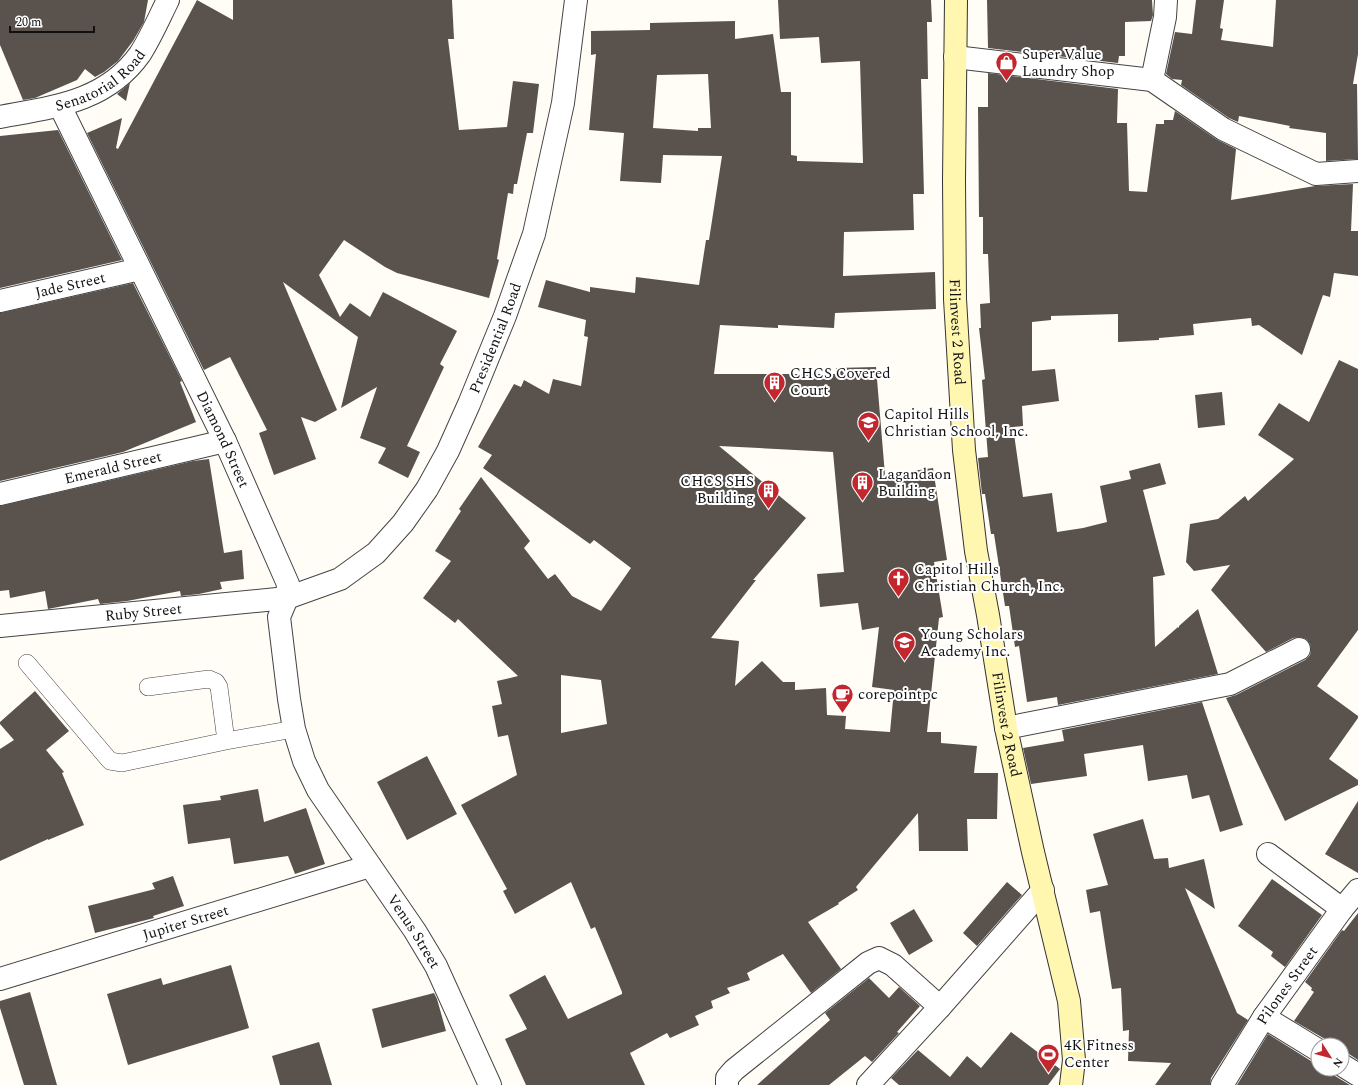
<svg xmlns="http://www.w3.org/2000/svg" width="1358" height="1085" font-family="Spectral,serif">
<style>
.building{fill:#5a524d;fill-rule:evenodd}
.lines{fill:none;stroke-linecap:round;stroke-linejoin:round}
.lane-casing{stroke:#444;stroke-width:18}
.street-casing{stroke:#444;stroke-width:24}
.secondary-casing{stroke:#333;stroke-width:24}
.lane{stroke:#fff;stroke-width:17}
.street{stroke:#fff;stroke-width:22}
.secondary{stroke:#fff6b0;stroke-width:22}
.labels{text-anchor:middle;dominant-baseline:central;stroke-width:4;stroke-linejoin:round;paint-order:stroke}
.poi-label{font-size:15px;fill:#111;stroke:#fff;text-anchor:start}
.street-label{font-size:15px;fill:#111;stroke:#fff}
</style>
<rect width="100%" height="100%" fill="#fffdf5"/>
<path class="building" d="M 0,0 L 148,0 L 144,22 L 133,41 L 118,61 L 104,72 L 95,77 L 85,69 L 77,80 L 35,98 L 23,100 L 0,45 Z
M 197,0 L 233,20 L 233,0 L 452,0 L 454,39 L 448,39 L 459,130 L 507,127 L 513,81 L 539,84 L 533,133 L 527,133 L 517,184 L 514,184 L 513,194 L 508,193 L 497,259 L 499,260 L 489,298 L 397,273 L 385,267 L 344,240 L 319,275 L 340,317 L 350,303 L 370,317 L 383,292 L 457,331 L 440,364 L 444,367 L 407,446 L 420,452 L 408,478 L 378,463 L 386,448 L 360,438 L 377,387 L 341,408 L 358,337 L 283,282 L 337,410 L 315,422 L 301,417 L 316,459 L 274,475 L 259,433 L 267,430 L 230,357 L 204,370 L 87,133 L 122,118 L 116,148 L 118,149 Z
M 778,0 L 931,0 L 932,22 L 927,22 L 928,79 L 921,79 L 924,194 L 913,194 L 914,230 L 844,232 L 843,276 L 935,272 L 936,309 L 835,313 L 834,328 L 778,325 L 778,328 L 720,325 L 714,374 L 837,374 L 836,368 L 876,367 L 885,475 L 933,468 L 947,560 L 934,562 L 943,617 L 939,618 L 927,732 L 941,732 L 941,743 L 977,746 L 974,773 L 998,773 L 997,819 L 967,819 L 968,851 L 919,851 L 918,813 L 856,887 L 858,890 L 838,903 L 839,904 L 808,922 L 841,969 L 811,993 L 783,954 L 747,973 L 750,980 L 727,988 L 730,993 L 711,1001 L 713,1008 L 695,1016 L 699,1025 L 670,1038 L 667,1033 L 630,1053 L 645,1085 L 526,1085 L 505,1039 L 527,1029 L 509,995 L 545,975 L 568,1019 L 622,994 L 622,992 L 595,927 L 591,929 L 571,882 L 515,914 L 503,891 L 507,889 L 461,805 L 517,775 L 508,735 L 498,737 L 492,706 L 502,704 L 497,681 L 518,676 L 458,619 L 455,623 L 423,598 L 451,561 L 435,551 L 461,511 L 459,509 L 481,477 L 530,541 L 524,548 L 548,579 L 555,574 L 572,596 L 601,611 L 631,568 L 594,540 L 590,544 L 483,468 L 492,455 L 478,447 L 514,384 L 521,387 L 524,380 L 549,394 L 553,379 L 581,386 L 588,337 L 584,336 L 586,320 L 538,307 L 546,280 L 590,292 L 590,287 L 635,293 L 636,277 L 699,285 L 706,240 L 709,240 L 722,156 L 663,155 L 661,183 L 620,181 L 624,133 L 589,130 L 596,54 L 591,55 L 591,31 L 650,30 L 650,23 L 735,21 L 735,39 L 773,34 L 781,92 L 791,92 L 791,155 L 797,156 L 797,161 L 863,163 L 860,61 L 821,63 L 819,37 L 780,39 ZM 708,74 L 711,128 L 698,128 L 698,131 L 653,128 L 657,75 ZM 719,446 L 833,452 L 844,572 L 817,574 L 820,607 L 858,603 L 862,630 L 879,627 L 872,687 L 894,690 L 890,732 L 845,729 L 846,716 L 827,715 L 826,688 L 795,690 L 795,682 L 783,682 L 762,661 L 735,686 L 739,641 L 711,638 L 756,580 L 753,580 L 806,518 ZM 561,675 L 601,680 L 607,724 L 561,733 Z
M 987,0 L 1152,0 L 1153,15 L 1151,21 L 1125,22 L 1125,56 L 1119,56 L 1118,63 L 988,48 Z
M 1196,0 L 1224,0 L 1220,28 L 1223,29 L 1221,40 L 1273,47 L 1276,0 L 1358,0 L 1358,54 L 1353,84 L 1357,84 L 1358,159 L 1326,161 L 1326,133 L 1289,128 L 1290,126 L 1239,116 L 1238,122 L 1229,118 L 1181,85 L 1182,80 L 1172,79 L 1166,74 L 1175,32 L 1192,34 Z
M 988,73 L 1118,89 L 1117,123 L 1127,123 L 1129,191 L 1147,192 L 1156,124 L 1164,124 L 1164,120 L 1173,120 L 1175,111 L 1216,139 L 1236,149 L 1231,200 L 1315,186 L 1353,184 L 1351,231 L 1358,231 L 1358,276 L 1334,273 L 1330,297 L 1323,295 L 1302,355 L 1259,325 L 1252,326 L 1251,318 L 1193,324 L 1194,335 L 1159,338 L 1159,340 L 1118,342 L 1118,314 L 1051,316 L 1051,320 L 1032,322 L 1032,371 L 1055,369 L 1059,401 L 1022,406 L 1023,426 L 1013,427 L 1023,497 L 1052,493 L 1057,532 L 1083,528 L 1107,522 L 1100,486 L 1131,479 L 1129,471 L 1160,463 L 1166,484 L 1143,490 L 1165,575 L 1153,577 L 1155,647 L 1178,627 L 1179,628 L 1179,626 L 1198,609 L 1218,674 L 1058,705 L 1057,697 L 1027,702 L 1019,646 L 1015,647 L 1009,606 L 1005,606 L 994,534 L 991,534 L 985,494 L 982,494 L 978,458 L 988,457 L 982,380 L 985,379 L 979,328 L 981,328 L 980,304 L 990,303 L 988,254 L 983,254 L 983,217 L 979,217 L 978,107 L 988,107 Z
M 130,83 L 126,101 L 117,94 Z
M 58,130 L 122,260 L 0,288 L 0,136 Z
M 133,283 L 182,381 L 180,382 L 196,422 L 123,452 L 0,481 L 0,313 Z
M 1339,360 L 1358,369 L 1358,630 L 1317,686 L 1358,716 L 1358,718 L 1329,759 L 1358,780 L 1358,785 L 1285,821 L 1226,698 L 1236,695 L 1305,660 L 1310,655 L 1311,650 L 1310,644 L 1306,639 L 1299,637 L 1293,638 L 1266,652 L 1211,590 L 1230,565 L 1194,571 L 1186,562 L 1190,524 L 1218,519 L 1245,496 L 1248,501 L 1294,459 L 1258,435 L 1279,403 L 1309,422 Z
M 1222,392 L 1225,425 L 1198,428 L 1195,395 Z
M 209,459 L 224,553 L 242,550 L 244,579 L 220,582 L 222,589 L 199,594 L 181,596 L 180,591 L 127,601 L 100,604 L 98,599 L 48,609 L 45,591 L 10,598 L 9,590 L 0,591 L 0,506 L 193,461 Z
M 35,691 L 69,731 L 46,750 L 64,772 L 62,773 L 84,825 L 48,840 L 48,839 L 0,861 L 0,749 L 14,740 L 0,724 L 0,722 Z
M 1202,702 L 1243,825 L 1220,832 L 1209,795 L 1192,799 L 1187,775 L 1148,781 L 1143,745 L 1084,754 L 1087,776 L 1031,784 L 1023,748 L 1064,741 L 1062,730 Z
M 427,756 L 457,814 L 407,840 L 377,782 Z
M 258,789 L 264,822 L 306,808 L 325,864 L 295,874 L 288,856 L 234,864 L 230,838 L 188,844 L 183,805 L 221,800 L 220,796 Z
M 1358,801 L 1358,873 L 1325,854 Z
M 1143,819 L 1154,859 L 1168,858 L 1169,868 L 1204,859 L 1215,909 L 1185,888 L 1237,1013 L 1248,1020 L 1211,1078 L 1210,1085 L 1155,1085 L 1171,1063 L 1128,1061 L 1129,1030 L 1123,1031 L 1121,988 L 1112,989 L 1100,911 L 1090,913 L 1086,890 L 1108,885 L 1093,834 Z
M 173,876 L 184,906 L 153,916 L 154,918 L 95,933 L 88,906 L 155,889 L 152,883 Z
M 1272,879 L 1322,915 L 1285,967 L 1271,956 L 1273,952 L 1238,926 Z
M 1007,882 L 1022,895 L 977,946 L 963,933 Z
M 914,909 L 933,941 L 909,955 L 890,923 Z
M 1358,913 L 1358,1060 L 1349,1054 L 1342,1053 L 1342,1045 L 1329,1045 L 1325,1039 L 1294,1021 L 1314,992 L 1311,990 L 1312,988 L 1305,982 L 1342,930 L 1344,931 Z
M 231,965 L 249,1028 L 128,1065 L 107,994 L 161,978 L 163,985 Z
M 869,978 L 889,998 L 899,987 L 920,1006 L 897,1032 L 899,1033 L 872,1062 L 865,1056 L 829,1085 L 757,1085 L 830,1020 L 825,1013 Z
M 30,992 L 57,1085 L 24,1085 L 0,1008 L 0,1001 Z
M 434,993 L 437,999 L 446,1031 L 382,1048 L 372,1009 Z
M 1011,1032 L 1060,1069 L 1048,1085 L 899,1085 L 891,1078 L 918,1050 L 950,1077 L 967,1056 L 981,1068 Z
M 1268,1034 L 1311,1061 L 1318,1062 L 1318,1069 L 1330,1069 L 1335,1076 L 1350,1085 L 1237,1085 Z
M 319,1042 L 332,1085 L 280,1085 L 272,1056 Z"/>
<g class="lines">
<defs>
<path id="lane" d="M 27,663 L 110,761 L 122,763 L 226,741 L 294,729
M 148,687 L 209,679 L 216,682 L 219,687 L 226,741"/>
<g id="street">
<path d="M 955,57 L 1152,80 L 1223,129 L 1316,174 L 1358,171"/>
<path d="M 1152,80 L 1165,17 L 1166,0"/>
<path id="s1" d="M 60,106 L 225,441 L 288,584 L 287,598 L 279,617 L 289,699 L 294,729 L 304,761 L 318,790 L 415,931 L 436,966 L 490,1085"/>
<path id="s2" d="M 0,117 C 53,107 106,102 140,54 C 151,37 159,18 168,0"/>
<path id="s3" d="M 0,301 L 140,269"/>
<path id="s4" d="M 0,494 L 225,441"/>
<path id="s5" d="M 0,626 L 287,598 L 340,579 L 376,553 L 403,523 L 427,489 L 448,451 L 469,404 L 505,316 L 534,234 L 563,103 L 576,0"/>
<path d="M 1006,728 L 1230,684 L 1299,649"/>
<path d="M 1268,854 L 1342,909"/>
<path id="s6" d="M 0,979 L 370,866"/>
<path d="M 1264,1017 L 1318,1050"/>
<path d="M 1342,1065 L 1358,1075"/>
<path d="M 727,1085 L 727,1078 L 734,1070 L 868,963 L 879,958 L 893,965 L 940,1007"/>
<path d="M 868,1085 L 940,1007 L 1043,890"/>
<path id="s7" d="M 1222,1085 L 1264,1017 L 1342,909 L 1358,890"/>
</g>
<g id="secondary">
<path id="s8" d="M 956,0 L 954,180 L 955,299 L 964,450 L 976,551 L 988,615 L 1006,728 L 1033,852 L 1069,1001 L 1074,1060 L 1071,1085"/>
</g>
</defs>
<use href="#lane" class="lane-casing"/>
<use href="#street" class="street-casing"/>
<use href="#secondary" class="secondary-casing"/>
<use href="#lane" class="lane"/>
<use href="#street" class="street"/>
<use href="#secondary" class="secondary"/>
</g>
<defs>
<symbol id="shop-pin" viewBox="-11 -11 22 30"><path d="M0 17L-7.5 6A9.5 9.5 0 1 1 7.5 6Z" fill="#c4262e" stroke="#fff"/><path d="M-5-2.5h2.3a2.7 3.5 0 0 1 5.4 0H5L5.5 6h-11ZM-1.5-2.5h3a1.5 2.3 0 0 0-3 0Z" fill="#fff"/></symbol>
<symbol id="building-pin" viewBox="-11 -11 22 30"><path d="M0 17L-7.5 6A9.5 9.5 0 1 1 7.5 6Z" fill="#c4262e" stroke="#fff"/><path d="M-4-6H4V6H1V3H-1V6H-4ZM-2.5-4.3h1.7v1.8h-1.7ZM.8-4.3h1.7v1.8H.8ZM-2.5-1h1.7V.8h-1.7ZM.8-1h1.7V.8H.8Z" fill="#fff"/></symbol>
<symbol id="school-pin" viewBox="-11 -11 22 30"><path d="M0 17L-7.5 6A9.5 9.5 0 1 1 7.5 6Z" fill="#c4262e" stroke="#fff"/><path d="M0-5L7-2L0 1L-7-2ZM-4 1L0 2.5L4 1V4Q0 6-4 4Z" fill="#fff"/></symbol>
<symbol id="church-pin" viewBox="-11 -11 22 30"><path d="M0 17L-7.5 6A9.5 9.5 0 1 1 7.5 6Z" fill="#c4262e" stroke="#fff"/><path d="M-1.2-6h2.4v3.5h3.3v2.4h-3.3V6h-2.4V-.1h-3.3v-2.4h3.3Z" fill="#fff"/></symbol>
<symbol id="cafe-pin" viewBox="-11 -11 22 30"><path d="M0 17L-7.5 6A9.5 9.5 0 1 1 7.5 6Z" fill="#c4262e" stroke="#fff"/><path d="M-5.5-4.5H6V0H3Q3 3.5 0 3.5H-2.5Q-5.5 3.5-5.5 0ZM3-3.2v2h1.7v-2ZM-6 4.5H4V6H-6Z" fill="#fff"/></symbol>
<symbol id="stadium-pin" viewBox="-11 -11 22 30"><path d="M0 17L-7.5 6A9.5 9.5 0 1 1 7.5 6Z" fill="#c4262e" stroke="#fff"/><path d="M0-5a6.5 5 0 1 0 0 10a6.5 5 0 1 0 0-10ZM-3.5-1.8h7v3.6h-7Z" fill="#fff"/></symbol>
</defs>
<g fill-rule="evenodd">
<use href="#shop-pin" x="994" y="50" width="25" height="34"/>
<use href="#building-pin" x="762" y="370" width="25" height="34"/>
<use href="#school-pin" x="856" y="410" width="25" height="34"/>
<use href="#building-pin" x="850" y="470" width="25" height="34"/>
<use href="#building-pin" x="756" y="478" width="25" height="34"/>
<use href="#church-pin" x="886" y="566" width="25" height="34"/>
<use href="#school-pin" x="892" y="630" width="25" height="34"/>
<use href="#cafe-pin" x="830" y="682" width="25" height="34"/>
<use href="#stadium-pin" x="1036" y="1042" width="25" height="34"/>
</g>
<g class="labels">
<g class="poi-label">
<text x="1022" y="54">Super Value<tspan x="1022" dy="17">Laundry Shop</tspan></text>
<text x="790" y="373">CHCS Covered<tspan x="790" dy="17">Court</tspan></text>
<text x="884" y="414">Capitol Hills<tspan x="884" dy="17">Christian School, Inc.</tspan></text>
<text x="878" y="474">Lagandaon<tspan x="878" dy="17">Building</tspan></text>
<text x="754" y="481" text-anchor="end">CHCS SHS<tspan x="754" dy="17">Building</tspan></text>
<text x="914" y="569">Capitol Hills<tspan x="914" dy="17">Christian Church, Inc.</tspan></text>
<text x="920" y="634">Young Scholars<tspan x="920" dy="17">Academy Inc.</tspan></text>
<text x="858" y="694">corepointpc</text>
<text x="1064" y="1045">4K Fitness<tspan x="1064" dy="17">Center</tspan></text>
</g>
<g class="street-label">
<text stroke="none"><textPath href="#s2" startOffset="109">Senatorial Road</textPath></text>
<text stroke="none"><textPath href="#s3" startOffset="72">Jade Street</textPath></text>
<text stroke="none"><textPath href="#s8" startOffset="332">Filinvest 2 Road</textPath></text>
<text stroke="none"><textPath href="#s5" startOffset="637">Presidential Road</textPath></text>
<text stroke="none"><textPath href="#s1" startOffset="371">Diamond Street</textPath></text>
<text stroke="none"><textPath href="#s4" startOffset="116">Emerald Street</textPath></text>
<text stroke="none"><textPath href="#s5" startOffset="144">Ruby Street</textPath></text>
<text stroke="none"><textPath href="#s8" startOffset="728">Filinvest 2 Road</textPath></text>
<text stroke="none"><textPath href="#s6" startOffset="194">Jupiter Street</textPath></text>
<text stroke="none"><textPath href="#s1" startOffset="914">Venus Street</textPath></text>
<text stroke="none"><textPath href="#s7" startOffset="119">Pilones Street</textPath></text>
</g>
</g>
<g transform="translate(1330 1057) rotate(126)"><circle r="19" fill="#ffffff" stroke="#a0a0a0"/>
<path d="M0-3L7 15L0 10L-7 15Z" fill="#c4262e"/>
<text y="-6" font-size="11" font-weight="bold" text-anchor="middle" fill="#111111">N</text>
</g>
<path d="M10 26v6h84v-6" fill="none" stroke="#111111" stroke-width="2"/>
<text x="16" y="26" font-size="12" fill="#111111" stroke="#ffffff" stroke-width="3" paint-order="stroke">20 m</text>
</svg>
